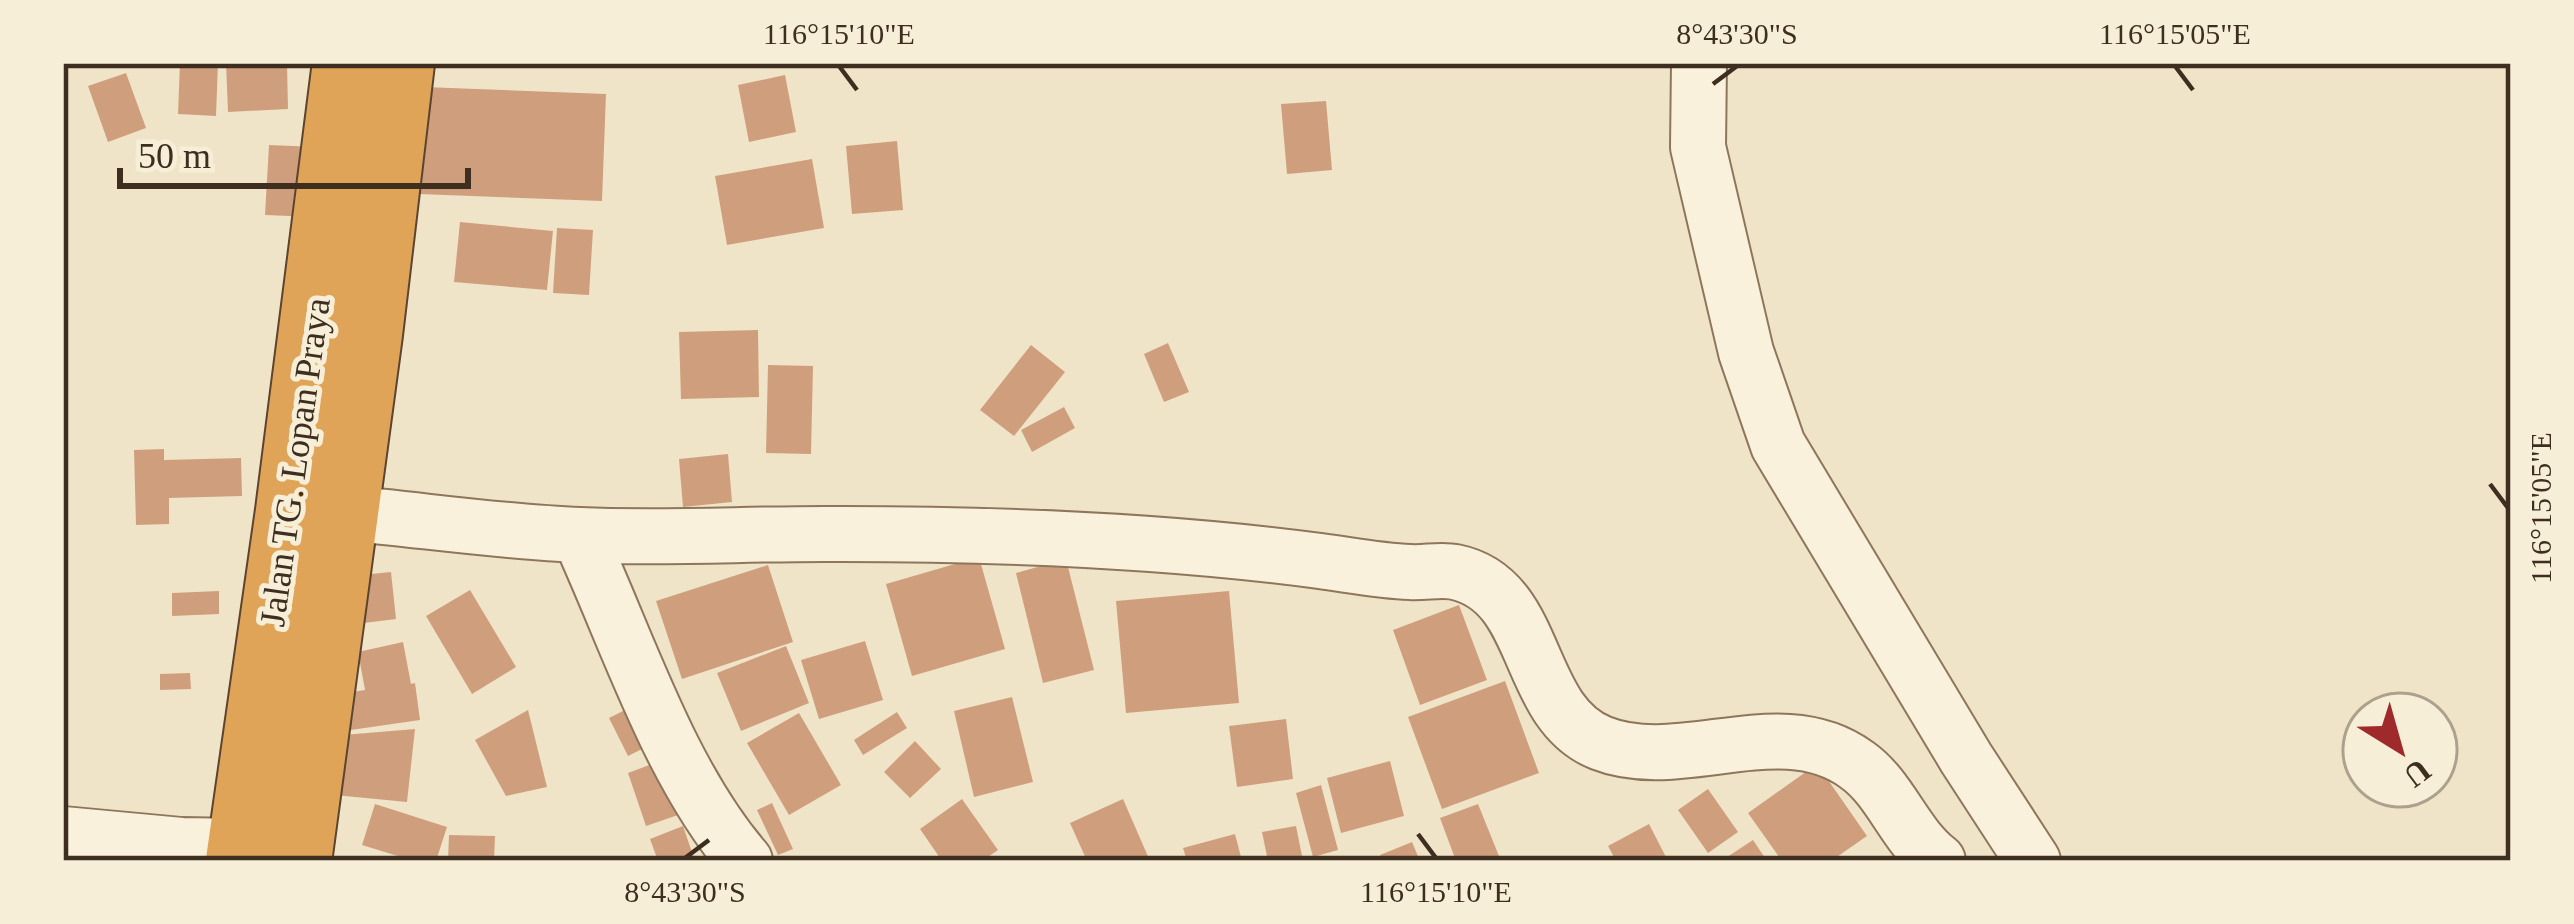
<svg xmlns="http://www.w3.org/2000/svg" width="2574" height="924" font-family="'Times New Roman',serif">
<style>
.building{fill:#cf9f7d}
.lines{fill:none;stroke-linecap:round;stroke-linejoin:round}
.minor-casing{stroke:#8d765c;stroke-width:58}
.highway-casing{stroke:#5b4430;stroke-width:70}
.minor{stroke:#faf1dc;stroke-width:54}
.highway{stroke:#e0a458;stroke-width:66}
.ticks{fill:none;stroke:#3d2e20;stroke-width:4.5}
.labels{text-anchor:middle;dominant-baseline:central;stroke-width:10;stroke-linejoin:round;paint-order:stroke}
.street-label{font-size:36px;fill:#3d2e20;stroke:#f7eed8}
.neatline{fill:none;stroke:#3d2e20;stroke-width:4.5}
.ticks-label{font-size:30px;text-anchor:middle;fill:#3d2e20}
</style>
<rect width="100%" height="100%" fill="#f0e4c8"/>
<path class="building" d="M 180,63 L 218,63 L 216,116 L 178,114 Z
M 226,63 L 287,63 L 288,109 L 228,112 Z
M 126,73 L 146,128 L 108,142 L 88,86 Z
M 785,75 L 796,132 L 749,142 L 738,85 Z
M 424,87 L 606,94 L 602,201 L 419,194 Z
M 1326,101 L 1332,170 L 1287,174 L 1281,104 Z
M 897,141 L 903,210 L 852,214 L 846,146 Z
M 269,145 L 316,147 L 314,217 L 265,215 Z
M 812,159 L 824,228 L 727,245 L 715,176 Z
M 460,222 L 553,231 L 547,290 L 454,282 Z
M 557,228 L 593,230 L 589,295 L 553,293 Z
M 758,330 L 759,397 L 681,399 L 679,332 Z
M 1168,343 L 1189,392 L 1164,402 L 1144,354 Z
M 1031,345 L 1065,372 L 1014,436 L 980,410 Z
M 768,365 L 813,366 L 811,454 L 766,453 Z
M 1064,407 L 1075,428 L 1032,452 L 1021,430 Z
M 164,449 L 164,460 L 241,458 L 242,496 L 169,498 L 169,524 L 136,525 L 134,450 Z
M 728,454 L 732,502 L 683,507 L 679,459 Z
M 979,557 L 1005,649 L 912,676 L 886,584 Z
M 1066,559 L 1094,670 L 1043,683 L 1016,573 Z
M 768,565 L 793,642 L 682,679 L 656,601 Z
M 391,572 L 396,619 L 356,624 L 351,576 Z
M 470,590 L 516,667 L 472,694 L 426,616 Z
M 219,591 L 219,614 L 172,616 L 172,593 Z
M 1229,591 L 1239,703 L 1126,713 L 1116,601 Z
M 1459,605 L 1487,680 L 1420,705 L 1393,630 Z
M 865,641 L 883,700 L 819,719 L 801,660 Z
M 403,642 L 411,684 L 415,683 L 420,720 L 337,732 L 332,695 L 365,690 L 358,652 Z
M 786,646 L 809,703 L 741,731 L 717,673 Z
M 190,673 L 191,689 L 160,690 L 160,674 Z
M 1505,681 L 1539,773 L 1442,809 L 1408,717 Z
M 1012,697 L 1033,782 L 974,797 L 954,711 Z
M 643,701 L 662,739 L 628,756 L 609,718 Z
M 528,710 L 547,787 L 506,796 L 475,740 Z
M 897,712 L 907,728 L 863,755 L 854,740 Z
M 799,713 L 841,785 L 789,815 L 747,743 Z
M 1286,719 L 1293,779 L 1237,787 L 1229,726 Z
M 415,729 L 407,802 L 324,794 L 331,736 Z
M 915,741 L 941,769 L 910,798 L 884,772 Z
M 660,761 L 678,815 L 646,826 L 628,773 Z
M 1390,761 L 1404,816 L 1341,833 L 1327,778 Z
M 1817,764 L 1867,836 L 1831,861 L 1782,861 L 1748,813 Z
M 1321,785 L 1338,850 L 1313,857 L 1296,793 Z
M 1708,789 L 1738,832 L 1708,853 L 1678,810 Z
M 962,799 L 998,850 L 982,861 L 942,861 L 920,829 Z
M 1123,799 L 1150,861 L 1087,861 L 1070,823 Z
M 772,803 L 793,849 L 778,855 L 757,810 Z
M 375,804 L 447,827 L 436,861 L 414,861 L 362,845 Z
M 1478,804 L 1501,861 L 1456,861 L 1440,818 Z
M 1649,824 L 1668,861 L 1616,861 L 1608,846 Z
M 683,826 L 695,861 L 658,861 L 650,839 Z
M 1296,826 L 1303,861 L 1268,861 L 1262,832 Z
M 1235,834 L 1242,861 L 1187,861 L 1183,848 Z
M 449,835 L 495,836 L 494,861 L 448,861 Z
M 1753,840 L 1767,861 L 1721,861 Z
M 1412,842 L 1420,861 L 1382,861 L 1380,855 Z"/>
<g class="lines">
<defs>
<path id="minor" d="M 1699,63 L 1698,147 L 1746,352 L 1778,445 L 1966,758 L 2033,861
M 345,513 C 423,520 502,532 580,535 C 667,539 755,533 842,534 C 1001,534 1163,540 1320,561 C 1350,565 1380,571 1410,572 C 1425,573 1441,569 1455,572 C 1542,590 1523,712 1601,743 C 1681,775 1781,709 1857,765 C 1891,789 1904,835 1938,861
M 579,535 C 628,641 669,773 745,861
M 63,834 L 181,845 L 241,846"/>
<path id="highway" d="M 239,861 L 289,511 L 346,63
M 298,861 L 369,334 L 401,63"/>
</defs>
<use href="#minor" class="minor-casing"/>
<use href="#highway" class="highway-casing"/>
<use href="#minor" class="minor"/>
<use href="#highway" class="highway"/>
</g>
<path class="ticks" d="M 839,66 L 857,90M 2175,66 L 2193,90M 1713,84 L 1737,66M 2490,484 L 2508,508M 1418,834 L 1436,858M 685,858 L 709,840"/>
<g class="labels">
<g class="street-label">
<text transform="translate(295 462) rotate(-82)">Jalan TG. Lopan Praya</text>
</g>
</g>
<rect width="2574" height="924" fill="none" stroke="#f7eed8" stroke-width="132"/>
<g transform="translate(2400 750) rotate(143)"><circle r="57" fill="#f7eed8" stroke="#ada18e" stroke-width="3"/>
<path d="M0-9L21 45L0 30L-21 45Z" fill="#9e2a2b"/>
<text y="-18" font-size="33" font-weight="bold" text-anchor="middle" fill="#3d2e20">U</text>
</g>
<path d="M120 168v18h348v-18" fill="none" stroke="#3d2e20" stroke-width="6"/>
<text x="138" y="168" font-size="36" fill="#3d2e20" stroke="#f7eed8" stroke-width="9" paint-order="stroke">50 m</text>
<rect x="66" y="66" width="2442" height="792" class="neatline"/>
<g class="ticks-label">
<text x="839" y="44">116°15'10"E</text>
<text x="1737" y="44">8°43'30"S</text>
<text x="2175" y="44">116°15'05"E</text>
<text transform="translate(2541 508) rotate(-90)" y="10">116°15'05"E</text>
<text x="685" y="902">8°43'30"S</text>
<text x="1436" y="902">116°15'10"E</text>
</g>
</svg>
